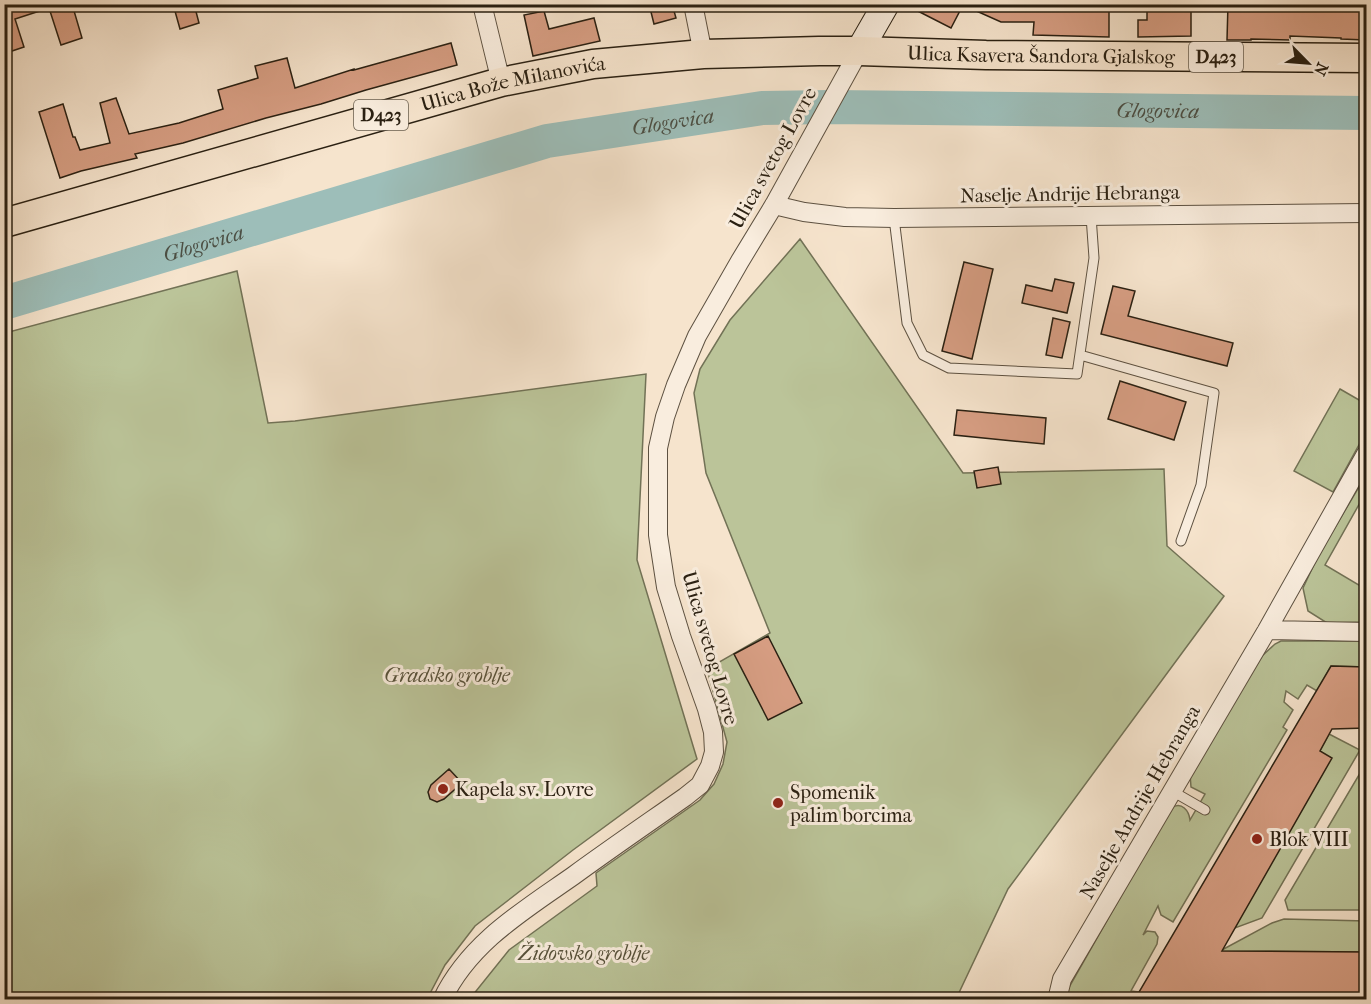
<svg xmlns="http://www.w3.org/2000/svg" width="1371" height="1004" font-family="'IM FELL French Canon',serif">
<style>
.green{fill:#bbc499;stroke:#727256;stroke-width:1.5}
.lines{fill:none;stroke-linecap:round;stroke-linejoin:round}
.river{stroke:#9dbeb9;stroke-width:34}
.building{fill:#d69d82;stroke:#2a2012;stroke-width:1.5}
.lane-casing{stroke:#5d5141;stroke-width:11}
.street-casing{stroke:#5d5141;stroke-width:20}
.secondary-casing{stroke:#2a2012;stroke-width:28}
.primary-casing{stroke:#2a2012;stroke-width:31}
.lane{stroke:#f9edde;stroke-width:9}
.street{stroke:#f9edde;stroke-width:18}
.secondary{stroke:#f9edde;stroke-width:26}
.primary{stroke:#f6e4cd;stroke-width:28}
.poi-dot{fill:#8f2418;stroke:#f9edde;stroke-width:2}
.labels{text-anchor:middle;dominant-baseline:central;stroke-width:6;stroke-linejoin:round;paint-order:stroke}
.shield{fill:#f9edde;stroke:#685e4f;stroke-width:1.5}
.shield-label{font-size:18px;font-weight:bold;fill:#2a2012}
.street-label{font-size:20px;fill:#2a2012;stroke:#f9edde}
.park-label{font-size:20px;font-style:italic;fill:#56513a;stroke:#f9edde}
.poi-label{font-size:20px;fill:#2a2012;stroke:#f9edde;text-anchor:start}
.water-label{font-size:21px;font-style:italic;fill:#4c4f44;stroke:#f9edde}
</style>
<rect width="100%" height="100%" fill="#f6e4cd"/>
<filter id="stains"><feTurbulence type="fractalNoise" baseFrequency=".00333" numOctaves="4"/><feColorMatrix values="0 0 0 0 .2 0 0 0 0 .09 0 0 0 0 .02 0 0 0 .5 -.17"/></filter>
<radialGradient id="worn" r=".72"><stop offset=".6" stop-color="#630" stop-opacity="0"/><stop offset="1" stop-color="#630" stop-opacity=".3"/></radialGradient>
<path class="green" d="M 800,239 L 963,473 L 1164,469 L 1167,546 L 1224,596 L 1008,889 L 956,999 L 474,1000 L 472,996 L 509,950 L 597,886 L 596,873 L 700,800 L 714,784 L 723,764 L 727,742 L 707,669 L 770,633 L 706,473 L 694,393 L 700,369 L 730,320 Z
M 237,271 L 268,423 L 295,421 L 646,374 L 637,560 L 697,759 L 573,850 L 475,926 L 445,965 L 427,999 L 5,1000 L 5,333 Z
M 1340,389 L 1366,404 L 1366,432 L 1333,492 L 1294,471 Z
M 1366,475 L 1366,492 L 1325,565 L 1362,587 L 1366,579 L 1366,622 L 1327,623 L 1308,611 L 1303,588 L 1318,556 Z
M 1281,641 L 1366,641 L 1366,667 L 1331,666 L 1317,691 L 1307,685 L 1298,699 L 1286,691 L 1284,702 L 1293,710 L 1283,727 L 1287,730 L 1173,922 L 1161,915 L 1158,906 L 1143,935 L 1147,931 L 1155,932 L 1158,937 L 1157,944 L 1131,991 L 1139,992 L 1158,999 L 1067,1000 L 1067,991 L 1171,808 C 1182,801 1189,811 1190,820 L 1205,794 L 1191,787 L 1190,774 L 1262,656 L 1275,644 Z
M 1329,734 L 1360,750 L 1262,918 L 1235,928 L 1320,751 Z
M 1366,763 L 1366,910 L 1288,910 L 1285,900 Z
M 1284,919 L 1366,921 L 1366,952 L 1220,951 L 1272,923 Z"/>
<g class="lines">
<path class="river" id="s1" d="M 4,303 L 547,141 L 762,108 L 831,107 L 1366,113"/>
</g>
<path class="building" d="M 4,4 L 72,4 L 82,38 L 61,45 L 49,8 L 15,19 L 24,47 L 9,52 L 4,39 Z
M 173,4 L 194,4 L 199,23 L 180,29 Z
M 649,4 L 672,4 L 676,18 L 654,24 Z
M 904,4 L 1109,4 L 1109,37 L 1033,35 L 1034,22 L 1001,22 L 963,5 L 951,28 Z
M 1147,4 L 1191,4 L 1191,36 L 1138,37 L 1138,20 L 1147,20 Z
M 1228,4 L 1291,4 L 1291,6 L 1366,8 L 1366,40 L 1341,39 L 1341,38 L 1290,36 L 1290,40 L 1251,39 L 1251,40 L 1227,40 Z
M 544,11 L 549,29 L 594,18 L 600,41 L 533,56 L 524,15 Z
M 451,43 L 457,65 L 366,90 L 321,104 L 266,118 L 183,143 L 135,154 L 137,158 L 81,171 L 60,178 L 39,112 L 63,104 L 73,137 L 75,137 L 80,150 L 110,143 L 100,103 L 116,98 L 129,134 L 179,123 L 223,109 L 218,90 L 258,78 L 255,66 L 287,58 L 295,88 L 354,69 L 354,70 Z
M 964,262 L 993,269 L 972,359 L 942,351 Z
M 1055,279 L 1074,283 L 1067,313 L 1022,303 L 1026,285 L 1052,291 Z
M 1113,286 L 1135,291 L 1128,316 L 1233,343 L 1227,366 L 1101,334 Z
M 1053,318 L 1070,322 L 1062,358 L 1046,355 Z
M 1120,381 L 1186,402 L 1174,440 L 1108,419 Z
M 957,410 L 1046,418 L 1044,444 L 954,435 Z
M 998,467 L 1001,484 L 977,488 L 974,471 Z
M 768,636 L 802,703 L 768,720 L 734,654 Z
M 1331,666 L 1366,667 L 1366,728 L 1332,729 L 1320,751 L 1332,758 L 1222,951 L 1366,952 L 1366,999 L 1158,999 L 1139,992 Z
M 449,769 L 462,783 L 444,799 L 437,802 L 430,799 L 428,792 L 431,785 Z"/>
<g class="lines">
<defs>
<path id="lane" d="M 894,218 L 907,323 L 923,355 L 949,368 L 1077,374 L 1094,258 L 1091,216
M 1080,355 L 1214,393 L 1201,485 L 1181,541
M 1172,791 L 1205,810"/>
<path id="street" d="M 482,4 L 501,82
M 693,4 L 703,54
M 774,205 L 804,212 L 845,217 L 894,218 L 1366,213
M 1267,630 L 1366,632
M 442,1000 C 469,943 523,911 573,876 C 610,849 648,823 685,797 L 700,785 L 710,766 L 714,752 L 713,732 L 707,709 L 681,636 L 666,587 L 658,535 L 658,448 L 665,417 L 676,385 L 697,336 L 740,261 L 774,205 L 859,51
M 1057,1000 L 1062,979 L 1267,630 L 1366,454"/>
<path id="secondary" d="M 859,51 L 886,4"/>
<g id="primary">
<path id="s2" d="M 4,223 L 501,82 L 593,64 L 703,54 L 819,51 L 859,51 L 986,55 L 1366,58"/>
</g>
</defs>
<use href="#lane" class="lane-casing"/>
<use href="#street" class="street-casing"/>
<use href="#secondary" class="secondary-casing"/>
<use href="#primary" class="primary-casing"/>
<use href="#lane" class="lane"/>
<use href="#street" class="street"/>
<use href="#secondary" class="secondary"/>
<use href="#primary" class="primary"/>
</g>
<g class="poi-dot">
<circle cx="443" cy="789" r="6"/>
<circle cx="778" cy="803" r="6"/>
<circle cx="1257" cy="839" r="6"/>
</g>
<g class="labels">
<g class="shield">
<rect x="1189" y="42" width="54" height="30" rx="4.5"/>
<rect x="354" y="100" width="54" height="30" rx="4.5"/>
</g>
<g class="shield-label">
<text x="1216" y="57">D423</text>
<text x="381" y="115">D423</text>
</g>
<g class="street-label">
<text stroke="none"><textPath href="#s2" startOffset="1059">Ulica Ksavera Šandora Gjalskog</textPath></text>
<text stroke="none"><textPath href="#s2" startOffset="528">Ulica Bože Milanovića</textPath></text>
<text transform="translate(773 158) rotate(-61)">Ulica svetog Lovre</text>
<text transform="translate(1070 194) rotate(-1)">Naselje Andrije Hebranga</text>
<text transform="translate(710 648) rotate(74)">Ulica svetog Lovre</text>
<text transform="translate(1140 802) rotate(-60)">Naselje Andrije Hebranga</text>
</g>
<g class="park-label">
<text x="447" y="675">Gradsko groblje</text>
<text x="584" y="953">Židovsko groblje</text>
</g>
<g class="poi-label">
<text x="455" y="789">Kapela sv. Lovre</text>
<text x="790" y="792">Spomenik<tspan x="790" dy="23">palim borcima</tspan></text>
<text x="1269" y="839">Blok VIII</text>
</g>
<g class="water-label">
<text stroke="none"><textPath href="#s1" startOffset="1180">Glogovica</textPath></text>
<text stroke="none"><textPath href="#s1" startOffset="694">Glogovica</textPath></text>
<text stroke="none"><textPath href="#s1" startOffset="208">Glogovica</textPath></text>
</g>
</g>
<rect width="1371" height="1004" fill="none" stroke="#f6e4cd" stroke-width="24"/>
<rect x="6" y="6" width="1359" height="992" fill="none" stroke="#2a2012" stroke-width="3"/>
<rect x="12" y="12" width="1347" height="980" fill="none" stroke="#2a2012" stroke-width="1.5"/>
<g transform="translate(1308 63) rotate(115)" stroke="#f9edde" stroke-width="4.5" paint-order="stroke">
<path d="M0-4.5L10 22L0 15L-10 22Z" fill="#2a2012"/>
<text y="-9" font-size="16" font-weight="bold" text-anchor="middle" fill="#2a2012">N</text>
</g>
<rect width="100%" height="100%" filter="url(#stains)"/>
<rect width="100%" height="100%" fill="url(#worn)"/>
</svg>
